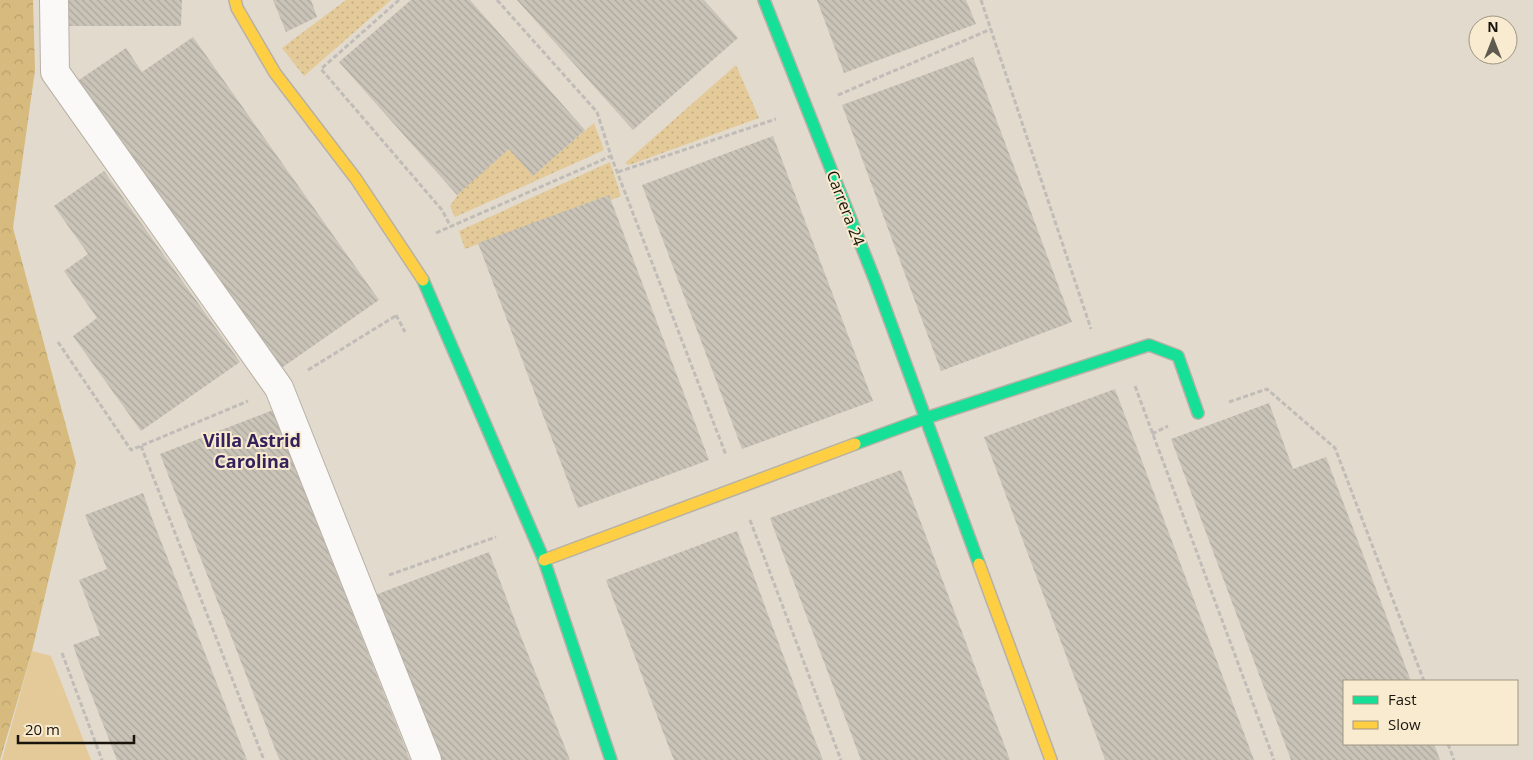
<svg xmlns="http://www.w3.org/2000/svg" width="1533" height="760" font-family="'Open Sans',sans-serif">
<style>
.forest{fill:url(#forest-crowns)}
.park{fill:#e3ca98}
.garden{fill:url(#garden-dots)}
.building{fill:url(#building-back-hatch)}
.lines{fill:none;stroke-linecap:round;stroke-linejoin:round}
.street-casing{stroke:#b7b1a6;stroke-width:30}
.fast-casing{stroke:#b7b1a6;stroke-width:14}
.slow-casing{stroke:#b7b1a6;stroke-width:14}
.path{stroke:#c0bcb8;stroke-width:3;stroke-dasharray:5 2.5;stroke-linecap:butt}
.street{stroke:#fbf9f7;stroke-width:28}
.fast{stroke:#16e098;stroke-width:11}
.slow{stroke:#ffcf43;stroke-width:11}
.labels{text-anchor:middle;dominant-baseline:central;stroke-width:4;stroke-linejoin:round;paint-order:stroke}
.street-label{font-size:16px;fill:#19140b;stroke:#f9ebd0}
.neighbourhood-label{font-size:18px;font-weight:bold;fill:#33215b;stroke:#f9ebd0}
</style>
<defs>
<pattern id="forest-crowns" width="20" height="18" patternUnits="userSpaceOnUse" patternTransform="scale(1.25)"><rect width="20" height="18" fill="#d7bb7e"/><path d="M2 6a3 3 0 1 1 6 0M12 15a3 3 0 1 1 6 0" fill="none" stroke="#b8a06c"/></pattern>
<pattern id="garden-dots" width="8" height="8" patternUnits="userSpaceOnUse" patternTransform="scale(1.25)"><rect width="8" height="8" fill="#e3ca98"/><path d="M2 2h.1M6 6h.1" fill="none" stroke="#c2ad82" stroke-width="1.8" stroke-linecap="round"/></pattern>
<pattern id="building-back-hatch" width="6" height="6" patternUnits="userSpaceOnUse" patternTransform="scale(1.25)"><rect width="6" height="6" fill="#c9c3b8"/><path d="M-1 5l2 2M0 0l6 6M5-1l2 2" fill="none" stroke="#aca79d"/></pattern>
</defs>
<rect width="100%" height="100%" fill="#e2dacc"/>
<path class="forest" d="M 0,0 L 33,0 L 35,70 L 13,228 L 76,463 L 32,651 L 0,760 Z"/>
<path class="park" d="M 32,651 L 51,656 L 91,760 L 2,760 Z"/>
<path class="garden" d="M 346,0 L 391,0 L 304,76 L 282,48 Z
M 736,65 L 759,118 L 629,165 L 625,163 Z
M 594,123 L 604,150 L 455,217 L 450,206 L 460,192 L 509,149 L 533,175 Z
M 610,162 L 621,196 L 611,200 L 609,195 L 465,249 L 459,231 Z"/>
<path class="building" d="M 62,0 L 182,0 L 181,26 L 62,26 Z
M 273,0 L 311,0 L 317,17 L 286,32 Z
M 411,0 L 470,0 L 585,130 L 533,176 L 509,149 L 457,195 L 339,62 Z
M 517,0 L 704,0 L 738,38 L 633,130 Z
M 817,0 L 966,0 L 976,24 L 844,73 Z
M 193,37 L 379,300 L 280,369 L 76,82 L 126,48 L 142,72 Z
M 973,57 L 1072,322 L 941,371 L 842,105 Z
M 773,136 L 873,401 L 742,449 L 642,185 Z
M 104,171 L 240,362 L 141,431 L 73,336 L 97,318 L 64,271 L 88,254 L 54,206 Z
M 609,195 L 709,460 L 578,508 L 478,243 Z
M 1115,389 L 1239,720 L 1254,760 L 1105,760 L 1096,735 L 984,437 Z
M 1269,403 L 1293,469 L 1326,457 L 1411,681 L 1344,681 L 1344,744 L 1434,744 L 1440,760 L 1291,760 L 1171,439 Z
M 273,410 L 337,574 L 410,760 L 280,760 L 277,754 L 160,454 Z
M 901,470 L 926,536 L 1010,760 L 861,760 L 782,551 L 770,518 Z
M 143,493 L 153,521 L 247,760 L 117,760 L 83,673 L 73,645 L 100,635 L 79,580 L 107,569 L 85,515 Z
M 737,531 L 811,730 L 823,760 L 674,760 L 668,745 L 606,580 Z
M 489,552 L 520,634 L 570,760 L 440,760 L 375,595 Z"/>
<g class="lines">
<defs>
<path id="street" d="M 54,0 L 55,72 L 279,388 L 427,760"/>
<path id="fast" d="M 764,0 L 876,283 L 979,564
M 423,280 L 544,560 L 611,760
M 855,444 L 926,418 L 1149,345 L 1178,356 L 1198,413"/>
<path id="slow" d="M 235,0 L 237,8 L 275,73 L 356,179 L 423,280
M 544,560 L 855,444
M 979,564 L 1051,760"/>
</defs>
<use href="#street" class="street-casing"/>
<use href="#fast" class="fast-casing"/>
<use href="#slow" class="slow-casing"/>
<path class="path" d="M 399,0 L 321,69 L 442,210 L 451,227
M 497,0 L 597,112 L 611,156 L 726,455
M 981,0 L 1091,329
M 838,95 L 991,29
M 618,172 L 776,119
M 436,233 L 611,156
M 396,315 L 405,332
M 58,342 L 131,450 L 248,401
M 308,370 L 397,315
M 1135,386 L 1274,760
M 1229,402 L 1267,389 L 1335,448 L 1424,681
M 1152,434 L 1168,426
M 141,446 L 264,760
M 750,520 L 841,760
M 389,575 L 496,537
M 62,653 L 102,760
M 1448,744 L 1454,760"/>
<use href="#street" class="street"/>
<use href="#fast" class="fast"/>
<use href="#slow" class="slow"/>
</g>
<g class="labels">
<g class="street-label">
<text transform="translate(846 208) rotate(69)">Carrera 24</text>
</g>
<g class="neighbourhood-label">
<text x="252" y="440">Villa Astrid<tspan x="252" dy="21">Carolina</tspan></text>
</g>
</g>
<rect x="1343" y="680" width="175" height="65" fill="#f9ebd0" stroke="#9f9581"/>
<rect x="1353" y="696" width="25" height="8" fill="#16e098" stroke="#9f9581"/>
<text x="1388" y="705" font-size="15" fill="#19140b">Fast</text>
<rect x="1353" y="721" width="25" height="8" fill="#ffcf43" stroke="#9f9581"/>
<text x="1388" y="730" font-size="15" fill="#19140b">Slow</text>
<g transform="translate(1493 40)"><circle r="24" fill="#f9ebd0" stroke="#9f9581"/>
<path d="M0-4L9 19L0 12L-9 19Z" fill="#5f594f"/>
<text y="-8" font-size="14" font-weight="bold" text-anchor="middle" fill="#19140b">N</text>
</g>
<path d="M18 735v8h116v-8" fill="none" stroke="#19140b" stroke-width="2.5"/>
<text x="25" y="735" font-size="15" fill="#19140b" stroke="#f9ebd0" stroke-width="4" paint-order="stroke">20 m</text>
</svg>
